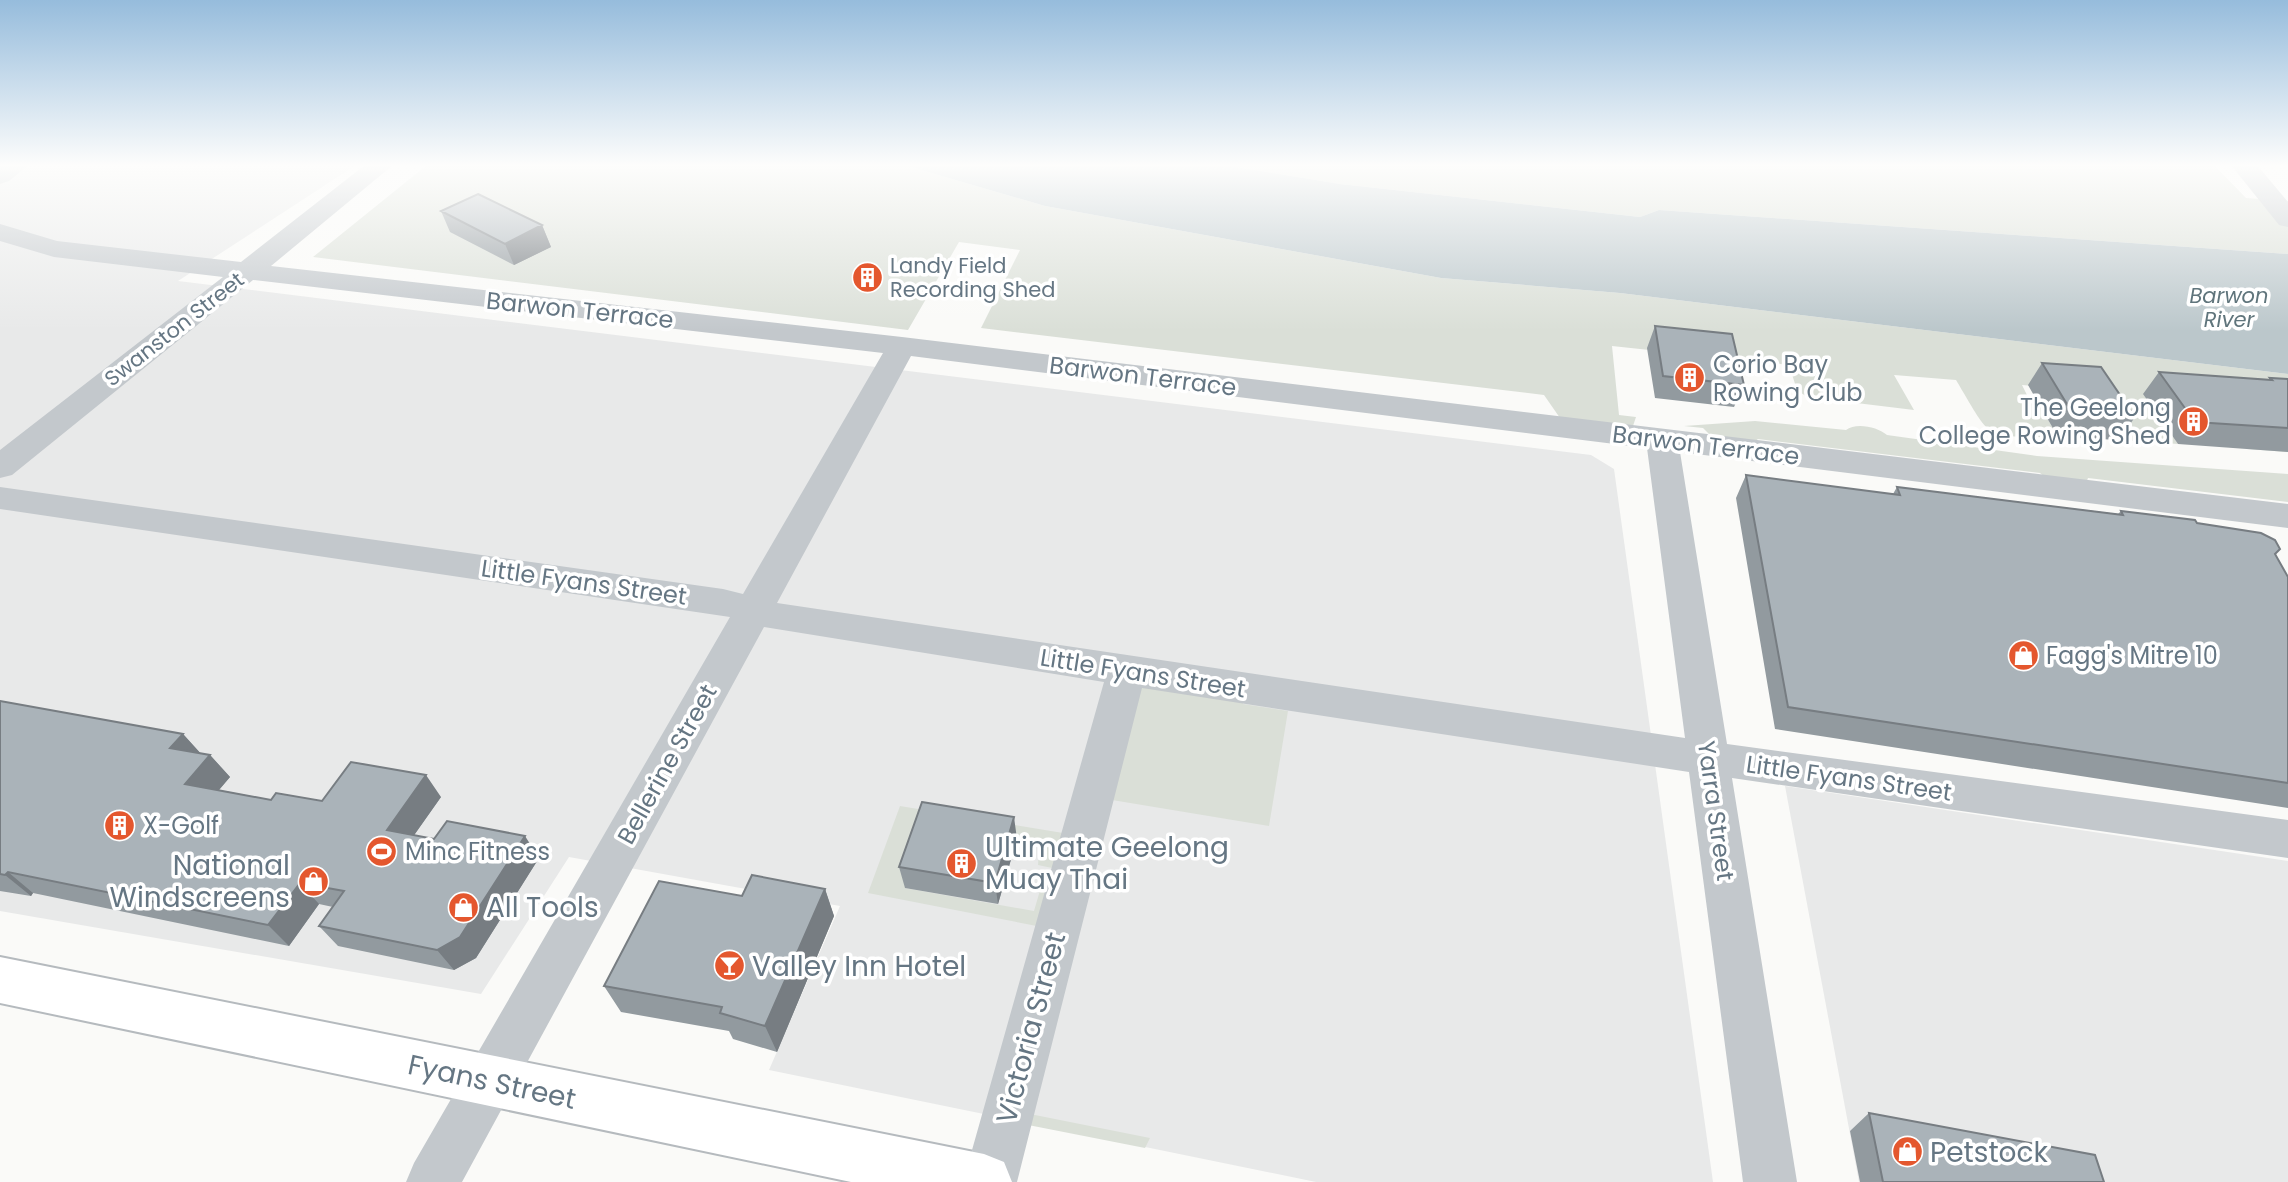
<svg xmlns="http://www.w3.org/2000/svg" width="2288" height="1182" font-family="Poppins,sans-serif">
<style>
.built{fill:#e8e9e9}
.green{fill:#dadfd7}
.water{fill:#bbc7cb}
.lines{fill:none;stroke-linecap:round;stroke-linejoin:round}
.major-casing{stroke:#b5babe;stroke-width:4}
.minor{fill:#c3c8cc;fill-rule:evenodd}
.major{fill:#fff;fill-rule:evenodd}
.wall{fill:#929a9f}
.shaded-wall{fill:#777d82}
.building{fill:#aab3b9;stroke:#777d82;stroke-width:2}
.labels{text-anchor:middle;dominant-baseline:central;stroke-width:7;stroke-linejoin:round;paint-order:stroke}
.far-poi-label{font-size:21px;fill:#657683;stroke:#fff;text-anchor:start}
.far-water-label{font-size:21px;font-style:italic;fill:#60757c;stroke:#fff}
.far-street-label{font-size:21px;fill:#657683;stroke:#fff}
.street-label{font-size:24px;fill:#657683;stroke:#fff}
.poi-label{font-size:24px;fill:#657683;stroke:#fff;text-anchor:start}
.near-poi-label{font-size:28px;fill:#657683;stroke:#fff;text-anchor:start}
.near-street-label{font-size:28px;fill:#657683;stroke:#fff}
</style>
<rect width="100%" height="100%" fill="#fafaf8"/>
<path class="built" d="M 0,165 L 356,165 L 178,281 L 1591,455 L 1614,469 L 1713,1182 L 1316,1182 L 769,1070 L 840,906 L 569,857 L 481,994 L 0,911 Z
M 1785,786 L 2288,861 L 2288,1182 L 1859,1182 Z"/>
<path class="green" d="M 427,165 L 904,165 L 1045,206 L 1441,278 L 1620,293 L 2288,374 L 2288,452 L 2247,449 L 2209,399 L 2144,394 L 2178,444 L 2119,440 L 2093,400 L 2090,390 L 2022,385 L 2028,397 L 2035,397 L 2058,437 C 1983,436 1994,444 1956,380 L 1894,375 L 1914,410 L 1807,397 L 1797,390 L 1789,365 L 1612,346 L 1619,415 L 1636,417 L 1633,426 L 1560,418 L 1544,395 L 981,328 L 1020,250 L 959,242 L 908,330 L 313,257 Z
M 1224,165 L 2214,165 L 2246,198 L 2288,201 L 2288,254 L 1659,210 L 1640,217 L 1340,184 Z
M 1755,421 L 1846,430 C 1856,422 1878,427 1887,435 L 2037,456 L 2288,474 L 2288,502 L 2088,478 L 2086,483 L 2051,482 L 2040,473 L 1758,439 L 1751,444 L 1711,436 L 1703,428 L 1684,426 Z
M 1136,686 L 1242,698 L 1243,704 L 1288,711 L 1269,826 L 1106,799 Z
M 900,806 L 1063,833 L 1057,869 L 1038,865 L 1040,841 L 927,824 L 905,888 L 1034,911 L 1041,887 L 1057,894 L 1047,928 L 868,893 Z
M 1020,1112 L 1150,1138 L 1145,1148 L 1018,1123 Z"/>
<path class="water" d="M 904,165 L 1224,165 L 1340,184 L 1640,217 L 1659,210 L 2288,254 L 2288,374 L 1620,293 L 1441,278 L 1045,206 Z"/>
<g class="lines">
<defs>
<path id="major" d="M 0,957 L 984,1154 L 1004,1162 L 1012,1182 L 851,1182 L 0,1003 Z"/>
</defs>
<use href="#major" class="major-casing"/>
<path class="minor" d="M 0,165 L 29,165 L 9,181 L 0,184 Z
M 365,165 L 393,165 L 271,266 L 902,337 L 2288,504 L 2288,528 L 1680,452 L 1727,744 L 2288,820 L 2288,858 L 1732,778 L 1797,1182 L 1743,1182 L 1689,772 L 1142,688 L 1017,1182 L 963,1182 L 1104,682 L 764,627 L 462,1182 L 406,1182 L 414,1163 L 730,617 L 0,509 L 0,487 L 723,589 L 743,594 L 883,353 L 253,280 L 12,475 L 0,478 L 0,450 L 223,277 L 54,257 L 0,241 L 0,224 L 57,241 L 241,262 ZM 911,356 L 1647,448 L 1685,738 L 777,603 Z
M 2231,165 L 2257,165 L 2288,202 L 2288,227 L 2279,225 Z"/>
<use href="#major" class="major"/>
</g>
<path class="wall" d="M 441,211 L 542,225 L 551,247 L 514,265 L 450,232 Z
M 1655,326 L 1744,385 L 1734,407 L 1655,398 L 1647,348 Z
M 2042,363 L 2135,417 L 2119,440 L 2058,437 L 2028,385 Z
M 2159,372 L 2269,380 L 2270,378 L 2288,379 L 2288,452 L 2178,444 L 2143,394 Z
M 1746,475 L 1893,494 L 1897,487 L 2118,514 L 2121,511 L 2197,523 L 2275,554 L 2288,577 L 2288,808 L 1775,729 L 1736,498 Z
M 0,701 L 183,734 L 201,754 L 210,755 L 230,777 L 219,790 L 271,800 L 322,801 L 441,797 L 414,835 L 539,858 L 476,958 L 454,970 L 338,946 L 319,926 L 333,907 L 319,904 L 289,946 L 33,893 L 31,896 L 0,891 Z
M 1017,839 L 998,904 L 905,888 L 899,867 Z
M 825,889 L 834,916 L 777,1052 L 733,1039 L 729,1031 L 621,1012 L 604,986 L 742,896 Z
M 1869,1113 L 2104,1182 L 1860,1182 L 1850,1131 Z"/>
<path class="shaded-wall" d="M 542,225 L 551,247 L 514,265 L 505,244 Z
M 183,734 L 203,756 L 170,748 Z
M 210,755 L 230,777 L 206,805 L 185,784 Z
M 426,775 L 441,797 L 403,851 L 387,830 Z
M 1014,817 L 1017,839 L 998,904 L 995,883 Z
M 525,836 L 539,858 L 476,958 L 454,970 L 437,950 Z
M 8,872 L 33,893 L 31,896 L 5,875 Z
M 300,883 L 319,904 L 289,946 L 268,925 Z
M 825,889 L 834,916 L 777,1052 L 765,1026 Z"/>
<path class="building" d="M 478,194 L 542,225 L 505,244 L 441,211 Z
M 1655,326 L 1732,334 L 1744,385 L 1663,376 Z
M 2042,363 L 2101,367 L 2135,417 L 2073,414 Z
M 2159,372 L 2272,380 L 2270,378 L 2288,379 L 2288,428 L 2195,422 Z
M 1746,475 L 1900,495 L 1897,487 L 2123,515 L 2121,511 L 2195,520 L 2197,523 L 2261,533 L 2275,540 L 2280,549 L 2275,554 L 2288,577 L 2288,783 L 1788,707 Z
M 0,701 L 183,734 L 170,748 L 210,755 L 185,784 L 271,800 L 276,793 L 322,801 L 351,762 L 426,775 L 387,830 L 434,839 L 447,821 L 525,836 L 460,937 L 437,950 L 319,926 L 344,891 L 300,883 L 268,925 L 8,872 L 5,875 L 0,874 Z
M 922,802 L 1014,817 L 995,883 L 899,867 Z
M 752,875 L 825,889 L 765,1026 L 720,1013 L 722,1007 L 604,986 L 659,881 L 742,896 Z
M 1869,1113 L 2095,1155 L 2104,1182 L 1883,1182 Z"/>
<linearGradient id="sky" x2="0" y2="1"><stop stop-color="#96bcdc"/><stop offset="0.5" stop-color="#fdfdfc"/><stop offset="1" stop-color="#fdfdfc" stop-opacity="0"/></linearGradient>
<rect width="2288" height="331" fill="url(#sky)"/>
<defs>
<symbol id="building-disc" viewBox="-11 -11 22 22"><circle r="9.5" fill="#e4572e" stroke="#fff"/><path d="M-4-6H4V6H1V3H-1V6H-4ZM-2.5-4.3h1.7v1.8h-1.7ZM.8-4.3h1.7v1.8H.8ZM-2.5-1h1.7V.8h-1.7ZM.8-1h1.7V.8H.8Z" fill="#fff"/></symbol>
<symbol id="shop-disc" viewBox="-11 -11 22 22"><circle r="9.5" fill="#e4572e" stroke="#fff"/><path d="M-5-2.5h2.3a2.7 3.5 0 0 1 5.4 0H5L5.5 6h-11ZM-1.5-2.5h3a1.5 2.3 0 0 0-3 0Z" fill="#fff"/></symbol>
<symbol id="stadium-disc" viewBox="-11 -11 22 22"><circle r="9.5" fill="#e4572e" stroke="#fff"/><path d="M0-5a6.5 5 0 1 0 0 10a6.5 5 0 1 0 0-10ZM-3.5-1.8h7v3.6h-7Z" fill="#fff"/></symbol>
<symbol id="bar-disc" viewBox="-11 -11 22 22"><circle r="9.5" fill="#e4572e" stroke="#fff"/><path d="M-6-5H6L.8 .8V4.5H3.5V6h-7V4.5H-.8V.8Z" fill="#fff"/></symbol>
</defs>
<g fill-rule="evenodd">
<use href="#building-disc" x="850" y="260" width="35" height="35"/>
<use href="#building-disc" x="1672" y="360" width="35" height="35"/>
<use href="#building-disc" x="2176" y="404" width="35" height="35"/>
<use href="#shop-disc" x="2006" y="638" width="35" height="35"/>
<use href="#building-disc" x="102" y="808" width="35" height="35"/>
<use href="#stadium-disc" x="364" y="834" width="35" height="35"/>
<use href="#building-disc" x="944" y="846" width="35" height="35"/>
<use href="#shop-disc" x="296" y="864" width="35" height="35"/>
<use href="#shop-disc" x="446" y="890" width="35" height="35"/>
<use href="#bar-disc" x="712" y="948" width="35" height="35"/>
<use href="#shop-disc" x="1890" y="1134" width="35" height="35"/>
</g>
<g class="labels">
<g class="far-poi-label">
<text x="890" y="265">Landy Field<tspan x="890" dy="24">Recording Shed</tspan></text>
</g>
<g class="far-water-label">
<text x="2229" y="295">Barwon<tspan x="2229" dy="24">River</tspan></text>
</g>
<g class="far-street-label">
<text transform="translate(174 329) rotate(-38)">Swanston Street</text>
</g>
<g class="street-label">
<text transform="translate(580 310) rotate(6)">Barwon Terrace</text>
<text transform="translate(1143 376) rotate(7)">Barwon Terrace</text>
<text transform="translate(1706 445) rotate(7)">Barwon Terrace</text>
<text transform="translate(584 582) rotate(8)">Little Fyans Street</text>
<text transform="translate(1143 673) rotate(9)">Little Fyans Street</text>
<text transform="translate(667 764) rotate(-61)">Bellerine Street</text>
<text transform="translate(1849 778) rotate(8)">Little Fyans Street</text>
<text transform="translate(1716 811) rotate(82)">Yarra Street</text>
</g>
<g class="poi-label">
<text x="1713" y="364">Corio Bay<tspan x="1713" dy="28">Rowing Club</tspan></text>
<text x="2171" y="407" text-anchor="end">The Geelong<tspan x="2171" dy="28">College Rowing Shed</tspan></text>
<text x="2046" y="655">Fagg's Mitre 10</text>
<text x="143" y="825">X-Golf</text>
<text x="405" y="851">Minc Fitness</text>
</g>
<g class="near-poi-label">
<text x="985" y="847">Ultimate Geelong<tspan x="985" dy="32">Muay Thai</tspan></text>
<text x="290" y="865" text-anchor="end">National<tspan x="290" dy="32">Windscreens</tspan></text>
<text x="486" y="907">All Tools</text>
<text x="752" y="966">Valley Inn Hotel</text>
<text x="1930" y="1152">Petstock</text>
</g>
<g class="near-street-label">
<text transform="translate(1031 1028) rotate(-75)">Victoria Street</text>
<text transform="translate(492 1082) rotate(12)">Fyans Street</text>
</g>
</g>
</svg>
